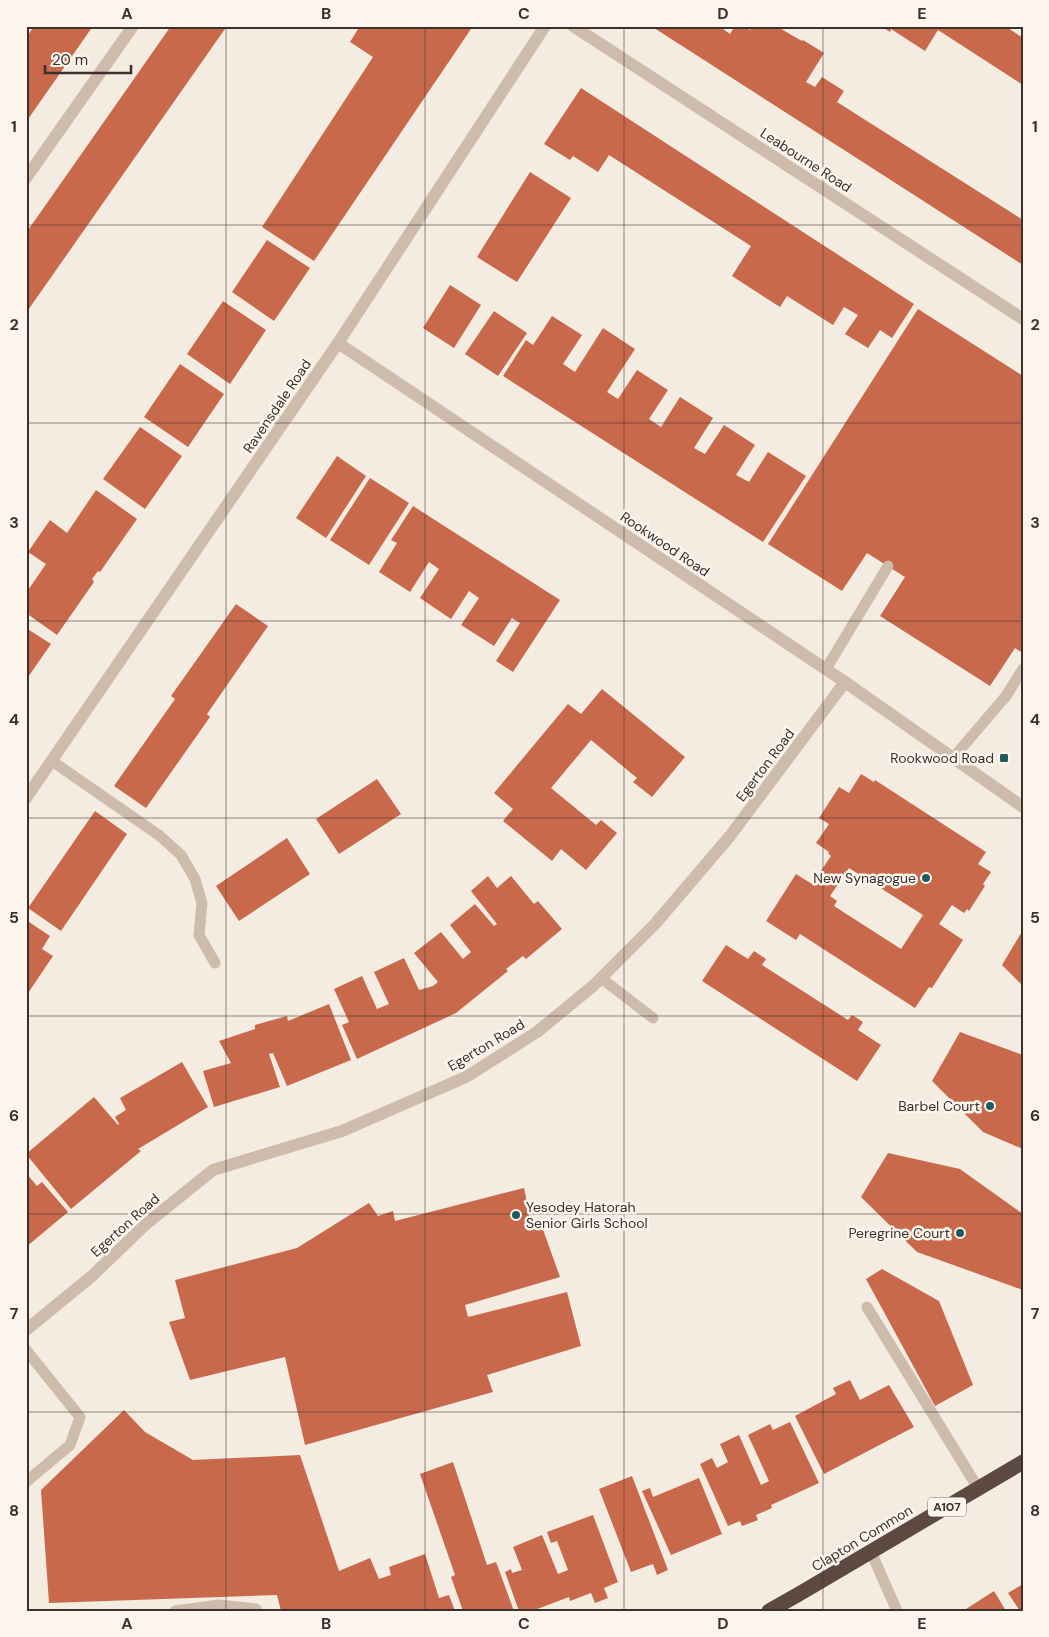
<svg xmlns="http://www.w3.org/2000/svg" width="1049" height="1637" font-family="'DM Sans',sans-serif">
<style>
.building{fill:#c8694b;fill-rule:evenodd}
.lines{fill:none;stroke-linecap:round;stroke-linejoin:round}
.lane{stroke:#cdbbac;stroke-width:11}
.street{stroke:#cdbbac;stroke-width:12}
.highway{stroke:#5c4a42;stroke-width:15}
.grid{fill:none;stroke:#3b302b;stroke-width:1;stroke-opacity:0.55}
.poi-dot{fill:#1f5a5e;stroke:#fbf5ee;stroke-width:2}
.labels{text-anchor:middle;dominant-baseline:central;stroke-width:5;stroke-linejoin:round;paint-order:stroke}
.shield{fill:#fbf5ee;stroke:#756b66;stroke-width:1}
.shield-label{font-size:12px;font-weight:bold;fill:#3b302b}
.street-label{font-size:14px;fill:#3b302b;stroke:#fbf5ee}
.poi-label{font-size:14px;fill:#3b302b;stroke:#fbf5ee;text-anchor:end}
.neatline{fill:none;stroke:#3b302b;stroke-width:2}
.grid-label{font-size:16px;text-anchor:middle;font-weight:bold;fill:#3b302b}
</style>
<rect width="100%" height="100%" fill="#f4ebe1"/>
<path class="building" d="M 34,26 L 93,26 L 26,122 L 26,38 Z
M 171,26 L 227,26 L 26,313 L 26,233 Z
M 360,26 L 473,26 L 314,261 L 262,227 L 373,57 L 350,42 Z
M 651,26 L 719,26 L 730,34 L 735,26 L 744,26 L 750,30 L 752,26 L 776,26 L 802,41 L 803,40 L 824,53 L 806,82 L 815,87 L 822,77 L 844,91 L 837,102 L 1023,220 L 1023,265 Z
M 881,26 L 1005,26 L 1023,38 L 1023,85 L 938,30 L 925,51 L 891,29 L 890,32 Z
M 581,88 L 914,304 L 892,338 L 880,330 L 868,348 L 845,334 L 858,315 L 844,307 L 833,325 L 787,296 L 780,307 L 732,276 L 751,246 L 609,155 L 598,172 L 573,156 L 570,160 L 544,144 Z
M 530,172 L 571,198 L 517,282 L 477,257 Z
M 267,240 L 310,268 L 274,321 L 232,292 Z
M 450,285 L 481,305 L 454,348 L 423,328 Z
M 223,301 L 266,330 L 230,384 L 187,354 Z
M 918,309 L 1023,376 L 1023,653 L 1015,648 L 990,686 L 880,616 L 905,577 L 867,553 L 842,591 L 768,544 Z
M 494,311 L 527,333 L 498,376 L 465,354 Z
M 552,316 L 582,335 L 563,364 L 575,372 L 603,328 L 635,349 L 607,392 L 618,399 L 637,370 L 668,390 L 649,419 L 661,427 L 680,397 L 713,418 L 694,448 L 705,454 L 724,425 L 755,445 L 736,475 L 749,482 L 768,452 L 806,476 L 763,542 L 503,376 L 526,340 L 533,345 Z
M 180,364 L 224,394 L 188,447 L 144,417 Z
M 140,427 L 182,456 L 145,509 L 103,479 Z
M 337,456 L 366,476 L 326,538 L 296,518 Z
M 370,478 L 409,503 L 369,565 L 330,540 Z
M 96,490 L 137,519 L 100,572 L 98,571 L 92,579 L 94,582 L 57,635 L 26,613 L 26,593 L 46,564 L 28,552 L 50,520 L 67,533 Z
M 413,506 L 560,600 L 513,672 L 496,661 L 520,623 L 512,618 L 494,646 L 461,625 L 479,598 L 469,591 L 451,619 L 420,598 L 439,569 L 429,562 L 410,592 L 379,572 L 397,543 L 391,540 Z
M 236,604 L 268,626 L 207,714 L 210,717 L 146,808 L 114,786 L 175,699 L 171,696 Z
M 26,628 L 51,644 L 26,680 Z
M 602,689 L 685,757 L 652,797 L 633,782 L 637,778 L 591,740 L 551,788 L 596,825 L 601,820 L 617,833 L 586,870 L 561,849 L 552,861 L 503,821 L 513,809 L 494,793 L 568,704 L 581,714 Z
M 861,774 L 874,782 L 875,780 L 986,852 L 978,864 L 991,872 L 983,884 L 985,886 L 969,911 L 967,909 L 964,913 L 952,905 L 939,924 L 963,940 L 932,988 L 929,987 L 915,1008 L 800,934 L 796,940 L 766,921 L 796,874 L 812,884 L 831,856 L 828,853 L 829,852 L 816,843 L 829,824 L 819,818 L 839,787 L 849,793 ZM 849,868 L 923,915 L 901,949 L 834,906 L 837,901 L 830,896 Z
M 377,779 L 401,814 L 339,854 L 316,819 Z
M 95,811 L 127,834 L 61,931 L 28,908 Z
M 287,838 L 310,874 L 239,921 L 216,886 Z
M 488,876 L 497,888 L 511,876 L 534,904 L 538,901 L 562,929 L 526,959 L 523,956 L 506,969 L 508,971 L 456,1013 L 357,1059 L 342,1025 L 349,1022 L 334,989 L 362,976 L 377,1009 L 389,1004 L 374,972 L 404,958 L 419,990 L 433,986 L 438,982 L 414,953 L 441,932 L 463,959 L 471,952 L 450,925 L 475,904 L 494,926 L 497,924 L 471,891 Z
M 26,920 L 50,936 L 42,949 L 53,956 L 26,996 Z
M 1023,930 L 1023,986 L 1002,965 Z
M 726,945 L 748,959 L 754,951 L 766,959 L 762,965 L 848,1020 L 852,1015 L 863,1022 L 858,1030 L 881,1045 L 857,1081 L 702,981 Z
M 329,1004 L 351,1060 L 287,1086 L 273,1053 L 269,1054 L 280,1087 L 214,1107 L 203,1071 L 231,1063 L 219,1041 L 255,1029 L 255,1025 L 287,1016 L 288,1021 Z
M 960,1032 L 1023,1055 L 1023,1149 L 983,1132 L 932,1081 Z
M 182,1062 L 208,1107 L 138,1149 L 141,1151 L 71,1209 L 26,1154 L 94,1097 L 118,1125 L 119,1124 L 115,1117 L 126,1110 L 120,1098 Z
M 888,1153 L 960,1169 L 1023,1214 L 1023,1290 L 917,1252 L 861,1197 Z
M 26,1173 L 37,1186 L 42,1182 L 68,1212 L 26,1247 Z
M 524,1188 L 532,1226 L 541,1224 L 560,1277 L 465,1305 L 468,1317 L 567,1292 L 581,1346 L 487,1375 L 493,1392 L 305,1445 L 285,1357 L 190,1380 L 169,1322 L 185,1318 L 175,1280 L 297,1248 L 369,1203 L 378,1216 L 393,1211 L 395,1221 Z
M 882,1269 L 939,1301 L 973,1385 L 935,1406 L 866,1279 Z
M 850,1380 L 860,1400 L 889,1385 L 914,1427 L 824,1474 L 795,1416 L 836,1394 L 833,1388 Z
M 124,1410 L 145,1432 L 193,1460 L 300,1455 L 339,1571 L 370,1558 L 379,1579 L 391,1575 L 389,1567 L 425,1554 L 439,1598 L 449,1595 L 455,1611 L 281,1611 L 277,1595 L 49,1603 L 41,1490 Z
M 790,1422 L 819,1483 L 771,1505 L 772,1508 L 756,1515 L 758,1520 L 742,1526 L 740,1521 L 728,1526 L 700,1464 L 712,1458 L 717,1468 L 728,1462 L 720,1444 L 739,1435 L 761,1485 L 769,1481 L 748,1435 L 770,1424 L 773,1430 Z
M 453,1462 L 487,1565 L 496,1562 L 514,1611 L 463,1611 L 451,1577 L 455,1575 L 420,1474 Z
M 632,1476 L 668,1570 L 657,1575 L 653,1564 L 631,1572 L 599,1489 Z
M 699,1478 L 722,1534 L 671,1555 L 642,1491 L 650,1488 L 653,1497 Z
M 593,1515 L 618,1582 L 604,1588 L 608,1598 L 595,1603 L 591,1593 L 570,1601 L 569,1597 L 532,1611 L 519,1611 L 505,1572 L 511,1569 L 512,1573 L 522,1570 L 513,1547 L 542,1535 L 558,1574 L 568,1570 L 557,1541 L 551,1543 L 547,1532 Z
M 1023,1584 L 1023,1611 L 1020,1611 L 1008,1593 Z
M 994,1591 L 1006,1611 L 963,1611 Z"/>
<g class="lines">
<path class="lane" d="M 826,669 L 888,566
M 953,758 L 1006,696 L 1023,669
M 52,761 L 160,836 L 181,855 L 195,879 L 202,903 L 199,935 L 215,963
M 601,978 L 653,1018
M 867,1307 L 978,1488
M 26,1350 L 80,1417 L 70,1445 L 26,1482
M 871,1552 L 897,1611
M 175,1611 L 219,1605 L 256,1609 L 257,1611"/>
<path class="street" d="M 573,26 L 1023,319
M 26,178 L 133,26
M 338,343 L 845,682 L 1023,807
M 26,798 L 338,343 L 545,26
M 26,1330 L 92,1276 L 146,1224 L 213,1170 L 342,1131 L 466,1077 L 537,1032 L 593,986 L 655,924 L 730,836 L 845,682"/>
<path class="highway" d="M 769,1611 L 799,1594 L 1023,1462"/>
</g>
<path class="grid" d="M 226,26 L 226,1611M 425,26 L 425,1611M 624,26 L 624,1611M 823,26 L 823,1611M 26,225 L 1023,225M 26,423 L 1023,423M 26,621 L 1023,621M 26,818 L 1023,818M 26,1016 L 1023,1016M 26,1214 L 1023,1214M 26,1412 L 1023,1412"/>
<g class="poi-dot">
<rect x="999" y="753" width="10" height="10" rx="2.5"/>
<circle cx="926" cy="878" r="5"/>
<circle cx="990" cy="1106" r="5"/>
<circle cx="516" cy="1215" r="5"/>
<circle cx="960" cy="1233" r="5"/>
</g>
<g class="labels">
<rect class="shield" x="928" y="1497.5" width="38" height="19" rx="4"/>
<g class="shield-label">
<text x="947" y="1507">A107</text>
</g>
<g class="street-label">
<text transform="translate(806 160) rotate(33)">Leabourne Road</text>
<text transform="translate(277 406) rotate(-56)">Ravensdale Road</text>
<text transform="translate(665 544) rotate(34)">Rookwood Road</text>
<text transform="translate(765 765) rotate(-53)">Egerton Road</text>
<text transform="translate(486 1045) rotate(-31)">Egerton Road</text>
<text transform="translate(125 1225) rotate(-42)">Egerton Road</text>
<text transform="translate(862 1538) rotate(-31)">Clapton Common</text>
</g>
<g class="poi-label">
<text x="994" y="758">Rookwood Road</text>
<text x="916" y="878">New Synagogue</text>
<text x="980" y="1106">Barbel Court</text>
<text x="526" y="1207" text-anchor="start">Yesodey Hatorah<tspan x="526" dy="16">Senior Girls School</tspan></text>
<text x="950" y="1233">Peregrine Court</text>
</g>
</g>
<rect width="1049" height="1637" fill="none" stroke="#fbf5ee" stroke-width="55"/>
<path d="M45 65v8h86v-8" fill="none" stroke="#3b302b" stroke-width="2.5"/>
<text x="52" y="65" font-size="15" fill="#3b302b" stroke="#fbf5ee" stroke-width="4" paint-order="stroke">20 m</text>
<rect x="28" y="28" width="994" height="1582" class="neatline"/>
<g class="grid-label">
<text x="127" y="19">A</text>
<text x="326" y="19">B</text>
<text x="524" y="19">C</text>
<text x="723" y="19">D</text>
<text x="922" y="19">E</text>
<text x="14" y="132">1</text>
<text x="1035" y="132">1</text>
<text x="14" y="330">2</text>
<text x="1035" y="330">2</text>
<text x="14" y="528">3</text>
<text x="1035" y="528">3</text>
<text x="14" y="725">4</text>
<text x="1035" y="725">4</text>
<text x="14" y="923">5</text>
<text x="1035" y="923">5</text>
<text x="14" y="1121">6</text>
<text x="1035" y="1121">6</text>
<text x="14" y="1319">7</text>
<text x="1035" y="1319">7</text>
<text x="14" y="1516">8</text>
<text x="1035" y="1516">8</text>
<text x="127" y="1629">A</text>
<text x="326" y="1629">B</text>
<text x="524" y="1629">C</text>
<text x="723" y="1629">D</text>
<text x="922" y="1629">E</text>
</g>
</svg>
